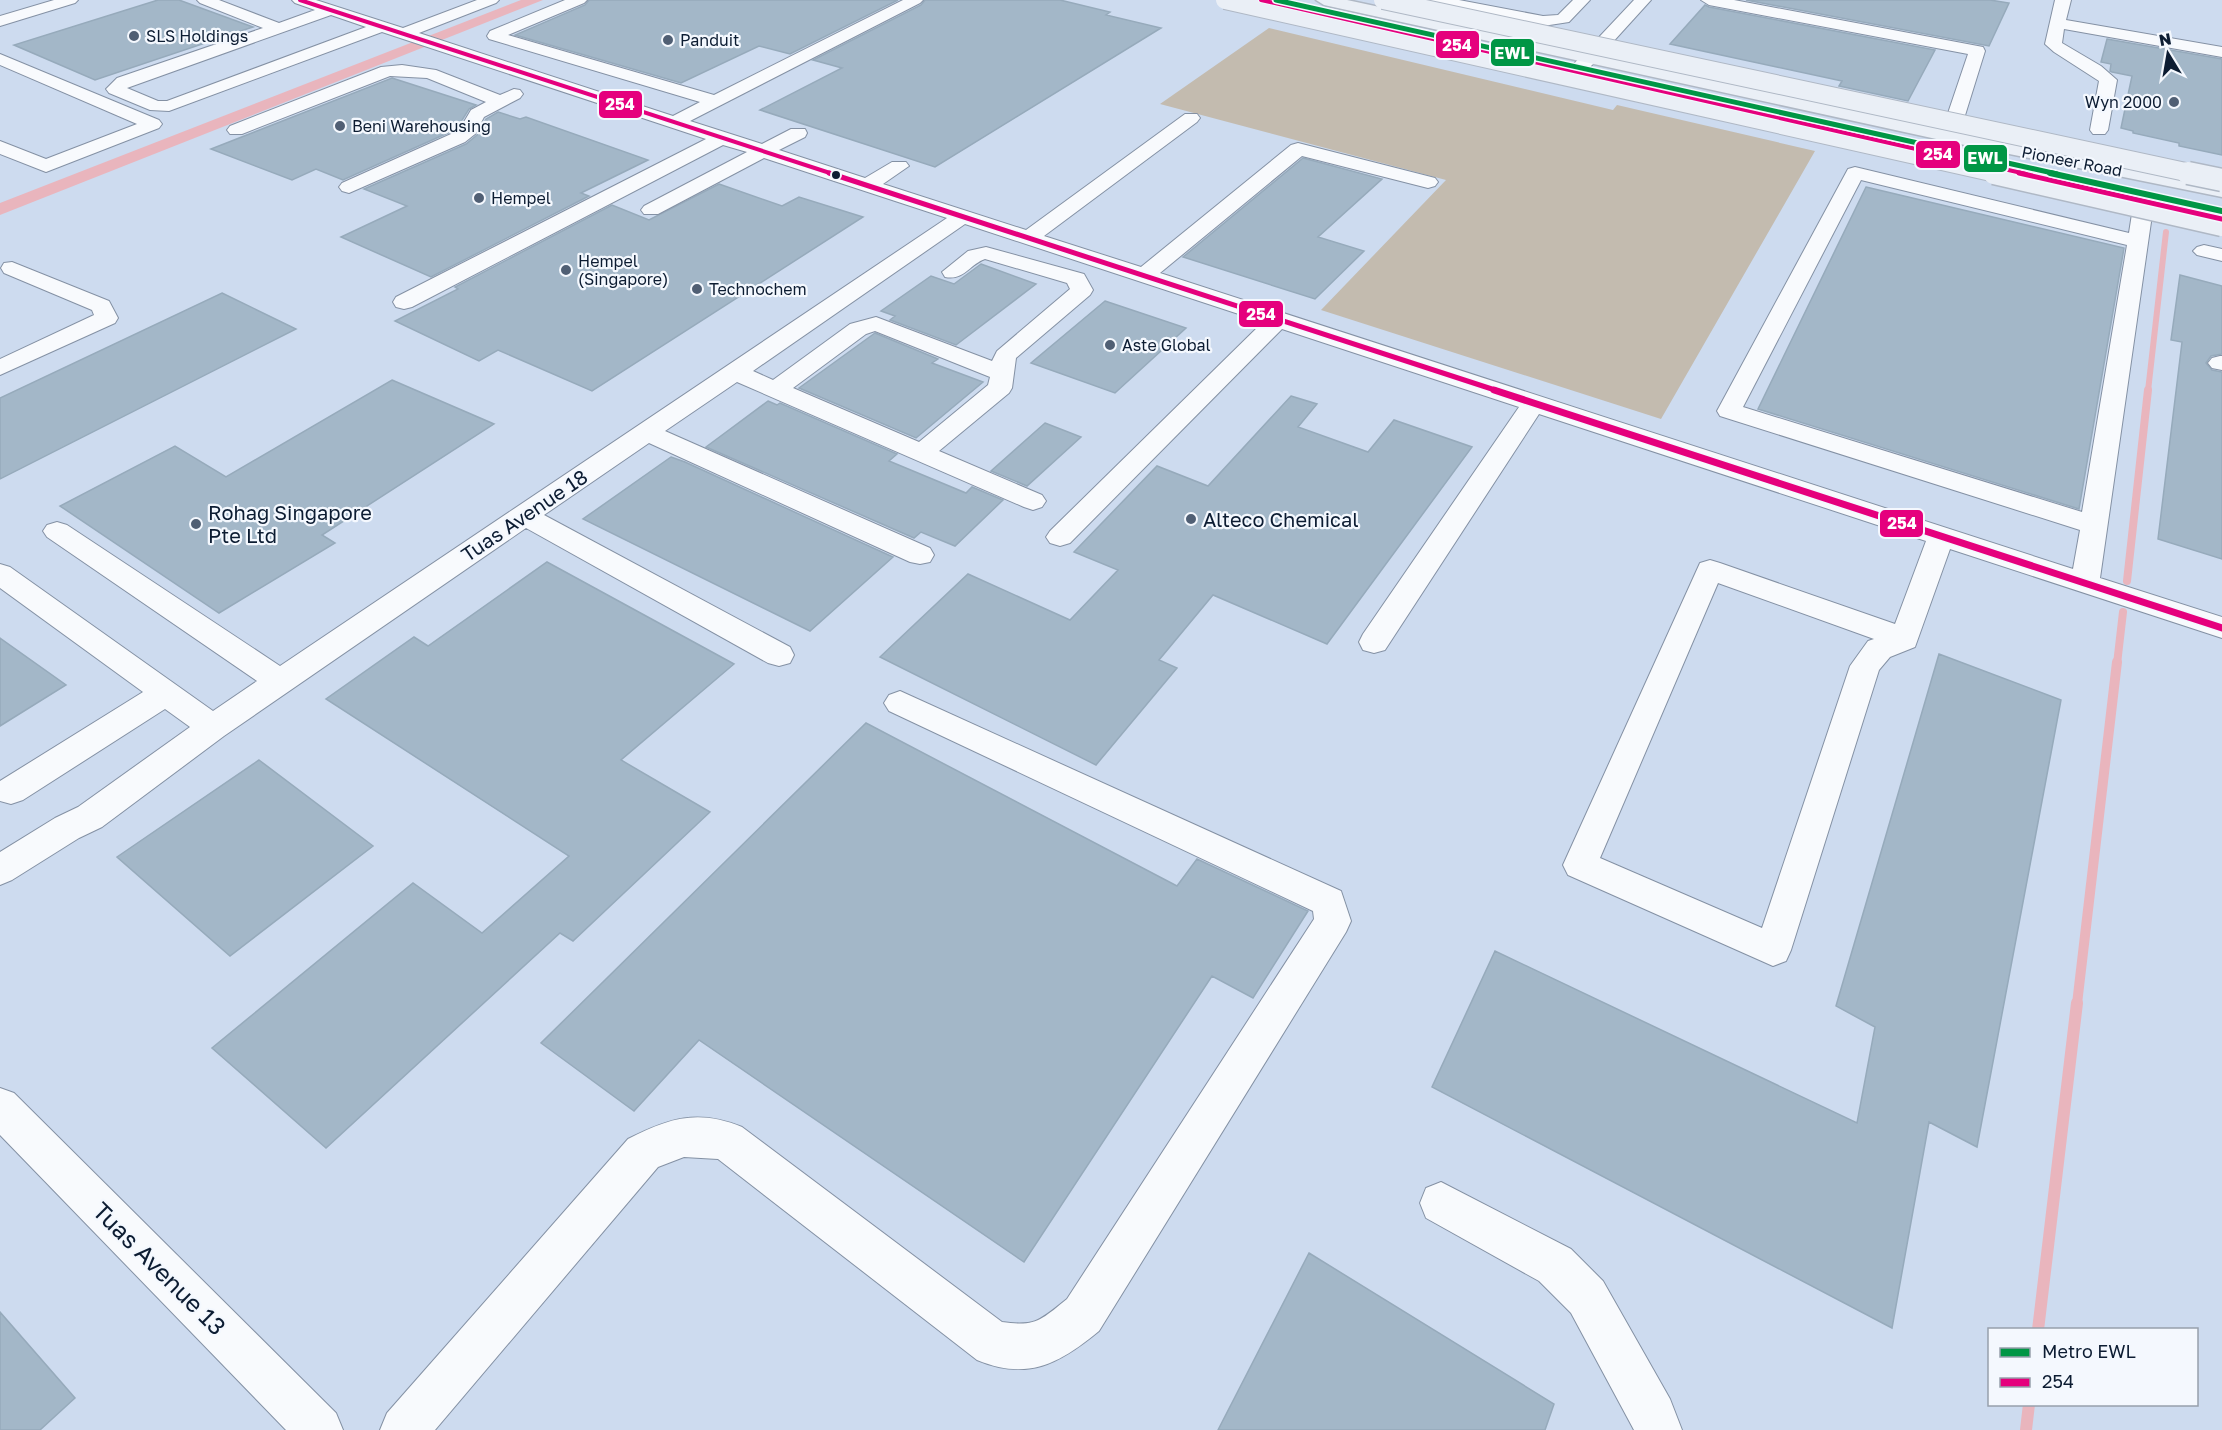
<svg xmlns="http://www.w3.org/2000/svg" width="2222" height="1430" font-family="'Golos Text',sans-serif">
<style>
.green{fill:#c3bbaf}
.water{fill:#e9b5bd}
.lines{fill:none;stroke-linecap:round;stroke-linejoin:round}
.stream-far3{stroke:#e9b5bd;stroke-width:6}
.stream-far2{stroke:#e9b5bd;stroke-width:8}
.stream-far1{stroke:#e9b5bd;stroke-width:10}
.stream{stroke:#e9b5bd;stroke-width:12}
.building{fill:#a3b7c8;stroke:#96aabb;stroke-width:1.5}
.minor-casing{stroke:#8491a4;stroke-width:2}
.major-casing{stroke:#afb8c5;stroke-width:3}
.minor{fill:#f8fafd;fill-rule:evenodd}
.major{fill:#eaeff6;fill-rule:evenodd}
.major-bridge-far1-casing{stroke:#afb8c5;stroke-width:20;stroke-linecap:butt}
.major-bridge-casing{stroke:#afb8c5;stroke-width:25;stroke-linecap:butt}
.major-bridge-far1{stroke:#eaeff6;stroke-width:18}
.major-bridge{stroke:#eaeff6;stroke-width:22}
.bus-1-far2-casing{stroke:#f4f8fe;stroke-width:6}
.bus-1-far1-casing{stroke:#f4f8fe;stroke-width:8}
.bus-1-casing{stroke:#f4f8fe;stroke-width:10}
.bus-1-far2{stroke:#e5007d;stroke-width:4}
.bus-1-far1{stroke:#e5007d;stroke-width:5}
.bus-1{stroke:#e5007d;stroke-width:7}
.metro-1-far1-casing{stroke:#f4f8fe;stroke-width:8}
.metro-1-casing{stroke:#f4f8fe;stroke-width:9}
.metro-1-far1{stroke:#009645;stroke-width:5}
.metro-1{stroke:#009645;stroke-width:6}
.poi-dot{fill:#505f74;stroke:#f4f8fe;stroke-width:2}
.bus-dot{fill:#0c1c32;stroke:#f4f8fe;stroke-width:2}
.labels{text-anchor:middle;dominant-baseline:central;stroke-width:4.5;stroke-linejoin:round;paint-order:stroke}
.far-poi-label{font-size:16px;fill:#0c1c32;stroke:#f4f8fe;text-anchor:start}
.far-street-label{font-size:16px;fill:#0c1c32;stroke:#f4f8fe}
.poi-label{font-size:20px;fill:#0c1c32;stroke:#f4f8fe;text-anchor:start}
.street-label{font-size:20px;fill:#0c1c32;stroke:#f4f8fe}
.near-street-label{font-size:24px;fill:#0c1c32;stroke:#f4f8fe}
.line-badge{stroke:#f4f8fe;stroke-width:2}
.badge-label{font-size:16px;text-anchor:middle;font-weight:bold;fill:#fff}
</style>
<rect width="100%" height="100%" fill="#cddbef"/>
<path class="green" d="M 1269,28 L 1613,110 L 1617,105 L 1815,151 L 1661,419 L 1321,310 L 1446,180 L 1160,104 Z"/>
<path class="water" d="M 521,0 L 543,0 L 0,215 L 0,203 Z"/>
<g class="lines">
<path class="stream-far3" d="M 2148,391 L 2166,232"/>
<path class="stream-far2" d="M 2127,581 L 2148,390
M 2117,664 L 2123,612"/>
<path class="stream-far1" d="M 2077,1004 L 2117,662"/>
<path class="stream" d="M 2038,1330 L 2077,1003
M 2026,1430 L 2029,1404"/>
</g>
<path class="building" d="M 158,0 L 179,0 L 253,27 L 95,80 L 14,45 Z
M 589,0 L 898,0 L 790,54 L 759,46 L 681,83 L 515,35 L 585,5 Z
M 925,0 L 1060,0 L 1110,12 L 1106,15 L 1161,28 L 935,167 L 760,110 L 842,68 L 813,60 L 921,5 Z
M 1746,0 L 1990,0 L 2009,3 L 1989,46 Z
M 1705,5 L 1709,7 L 1935,50 L 1908,101 L 1839,86 L 1842,81 L 1670,44 Z
M 2107,39 L 2222,59 L 2222,155 L 2179,146 L 2179,143 L 2133,133 L 2133,131 L 2121,128 L 2132,76 L 2112,72 L 2110,71 L 2111,64 L 2101,62 Z
M 392,78 L 476,105 L 469,109 L 459,125 L 450,132 L 343,180 L 316,169 L 292,180 L 211,149 Z
M 498,112 L 520,119 L 526,117 L 648,160 L 581,193 L 589,196 L 431,277 L 341,237 L 407,206 L 364,189 L 466,144 L 477,135 L 486,119 Z
M 1303,158 L 1382,179 L 1318,237 L 1364,251 L 1315,299 L 1183,257 Z
M 719,184 L 782,206 L 799,197 L 863,217 L 592,391 L 498,350 L 479,361 L 395,321 L 458,289 L 455,287 L 612,205 L 649,220 Z
M 1866,187 L 2124,248 L 2079,509 L 1758,409 Z
M 981,264 L 1036,284 L 956,345 L 890,320 L 895,316 L 881,311 L 931,276 L 954,284 Z
M 2180,275 L 2222,286 L 2222,354 L 2211,356 L 2206,363 L 2212,370 L 2222,372 L 2222,559 L 2158,539 L 2182,342 L 2171,340 Z
M 222,293 L 296,329 L 0,479 L 0,398 Z
M 1105,301 L 1186,328 L 1115,393 L 1031,363 Z
M 875,333 L 938,359 L 932,363 L 983,382 L 916,438 L 799,388 Z
M 392,380 L 494,424 L 322,535 L 335,543 L 219,613 L 60,506 L 175,446 L 226,477 Z
M 1291,396 L 1317,404 L 1298,427 L 1368,452 L 1394,420 L 1472,447 L 1327,644 L 1213,595 L 1159,660 L 1177,668 L 1096,765 L 880,657 L 968,574 L 1070,620 L 1118,570 L 1074,552 L 1157,466 L 1208,486 Z
M 768,401 L 777,405 L 780,403 L 897,454 L 889,461 L 966,493 L 972,487 L 1003,500 L 955,546 L 921,532 L 914,538 L 706,447 Z
M 1045,423 L 1081,437 L 1027,486 L 991,471 Z
M 671,457 L 685,462 L 893,557 L 810,631 L 583,519 Z
M 547,562 L 734,664 L 621,760 L 710,812 L 573,941 L 560,933 L 326,1148 L 212,1048 L 413,883 L 482,933 L 569,856 L 326,699 L 414,637 L 428,646 Z
M 0,638 L 66,685 L 0,726 Z
M 1939,654 L 2061,700 L 1977,1147 L 1929,1122 L 1892,1328 L 1432,1087 L 1495,951 L 1857,1123 L 1875,1027 L 1836,1006 Z
M 866,723 L 1177,886 L 1197,859 L 1308,911 L 1253,998 L 1212,976 L 1024,1262 L 699,1040 L 634,1111 L 541,1043 Z
M 259,760 L 373,846 L 230,956 L 117,857 Z
M 1309,1253 L 1554,1404 L 1545,1430 L 1218,1430 Z
M 0,1312 L 75,1398 L 40,1430 L 0,1430 Z"/>
<g class="lines">
<defs>
<path id="minor" d="M 54,0 L 78,0 L 75,3 L 0,26 L 0,16 Z
M 197,0 L 219,0 L 279,23 L 315,10 L 295,3 L 292,0 L 316,0 L 403,28 L 477,0 L 499,0 L 496,3 L 419,33 L 673,116 L 700,102 L 489,39 L 487,36 L 490,31 L 565,0 L 587,0 L 584,3 L 508,35 L 714,95 L 903,0 L 923,0 L 920,3 L 690,121 L 762,144 L 791,129 L 805,129 L 807,133 L 805,137 L 779,150 L 865,178 L 892,162 L 906,162 L 909,166 L 883,184 L 1026,230 L 1185,114 L 1197,114 L 1200,118 L 1197,122 L 1044,236 L 1141,267 L 1291,145 L 1298,143 L 1435,178 L 1438,182 L 1435,186 L 1428,188 L 1302,156 L 1160,273 L 2073,569 L 2080,530 L 1720,416 L 1717,411 L 1848,169 L 1855,167 L 2129,233 L 2134,201 L 2137,197 L 2151,197 L 2154,201 L 2100,578 L 2222,617 L 2222,638 L 1950,549 L 1915,647 L 1890,657 L 1879,670 L 1791,950 L 1786,961 L 1773,966 L 1568,875 L 1563,865 L 1700,563 L 1710,560 L 1720,563 L 1895,624 L 1926,541 L 1539,414 L 1385,650 L 1374,653 L 1363,650 L 1359,642 L 1363,634 L 1519,407 L 1282,329 L 1070,543 L 1060,546 L 1050,543 L 1046,537 L 1050,531 L 1263,322 L 965,224 L 753,371 L 773,380 L 850,324 L 876,317 L 992,361 L 997,351 L 1070,289 L 1067,283 L 985,259 C 970,264 964,281 945,277 L 942,272 L 968,251 L 986,247 L 1084,274 L 1093,290 L 1090,295 L 1016,358 L 1012,388 L 1009,393 L 939,451 L 1042,495 L 1046,501 L 1042,507 L 1033,510 L 1024,507 L 737,382 L 665,431 L 930,548 L 934,555 L 930,562 L 920,564 L 910,562 L 649,443 L 544,515 L 790,647 L 794,655 L 790,663 L 779,666 L 768,663 L 526,528 L 224,736 L 102,827 L 79,838 L 12,880 L 0,885 L 0,852 L 55,818 L 78,807 L 190,727 L 165,709 L 23,800 L 11,804 L 0,801 L 0,781 L 143,692 L 0,588 L 0,564 L 10,567 L 213,711 L 257,681 L 47,537 L 43,531 L 47,525 L 57,522 L 67,525 L 280,666 L 947,218 L 764,158 L 658,214 L 644,214 L 641,210 L 644,206 L 747,152 L 723,145 L 412,307 L 404,309 L 396,307 L 393,302 L 396,297 L 706,139 L 382,32 L 169,111 L 150,110 L 109,93 L 106,89 L 117,78 L 263,28 L 200,3 ZM 331,15 L 366,27 L 167,101 L 158,101 L 127,88 ZM 1861,180 L 2127,245 L 2082,512 L 1743,407 ZM 875,331 L 990,377 L 988,385 L 919,442 L 793,388 L 866,334 ZM 1718,583 L 1874,639 L 1868,641 L 1850,666 L 1762,928 L 1600,858 Z
M 1427,0 L 1459,0 L 1543,16 L 1558,15 L 1573,0 L 1590,0 L 1569,22 L 1543,26 L 1435,5 Z
M 1634,0 L 1651,0 L 1582,76 L 1570,76 L 1567,72 L 1570,68 Z
M 1701,0 L 1734,0 L 1983,47 L 1985,51 L 1962,125 L 1959,129 L 1947,129 L 1944,125 L 1968,54 L 1709,5 Z
M 2055,0 L 2071,0 L 2066,20 L 2222,47 L 2222,57 L 2064,29 L 2062,43 L 2101,66 L 2117,80 L 2108,130 L 2105,134 L 2093,134 L 2090,130 L 2099,81 L 2054,52 L 2045,44 Z
M 0,54 L 159,120 L 162,124 L 159,128 L 46,172 L 0,154 L 0,141 L 46,159 L 137,124 L 0,65 Z
M 402,65 L 436,70 L 500,95 L 514,89 L 520,90 L 523,94 L 520,98 L 484,117 L 475,134 L 465,142 L 349,193 L 342,191 L 339,187 L 342,183 L 451,134 L 461,127 L 471,110 L 486,102 L 427,78 L 390,76 L 242,134 L 230,134 L 227,130 L 230,126 L 381,67 Z
M 2204,245 L 2222,249 L 2222,261 L 2197,255 L 2193,251 L 2197,247 Z
M 12,262 L 109,301 L 118,318 L 115,323 L 0,375 L 0,359 L 94,315 L 92,310 L 4,273 L 1,268 L 4,263 Z
M 2220,356 L 2222,356 L 2222,370 L 2212,368 L 2208,363 L 2212,358 Z
M 900,691 L 1341,891 L 1351,921 L 1346,932 L 1099,1331 C 1059,1364 1028,1381 977,1360 L 718,1159 L 684,1157 L 658,1167 L 435,1430 L 380,1430 L 387,1413 L 628,1139 C 669,1118 698,1109 742,1127 L 1002,1322 C 1036,1327 1041,1320 1067,1299 L 1314,919 L 1313,911 L 889,711 L 884,703 L 889,695 Z
M 0,1088 L 14,1093 L 336,1413 L 343,1430 L 286,1430 L 0,1135 Z
M 1441,1182 L 1571,1249 L 1603,1281 L 1670,1399 L 1682,1430 L 1634,1430 L 1571,1313 L 1539,1281 L 1426,1218 L 1420,1203 L 1426,1188 Z"/>
<path id="major" d="M 1316,0 L 1347,0 L 1950,130 L 2222,185 L 2222,197 L 1950,142 L 1324,5 Z"/>
</defs>
<use href="#minor" class="minor-casing"/>
<use href="#major" class="major-casing"/>
<use href="#minor" class="minor"/>
<use href="#major" class="major"/>
<defs>
<path id="major-bridge-far1" d="M 1225,0 L 2000,174
M 1383,0 L 2195,174"/>
<path id="major-bridge" d="M 1994,173 L 2222,225
M 2188,173 L 2222,180"/>
</defs>
<use href="#major-bridge-far1" class="major-bridge-far1-casing"/>
<use href="#major-bridge" class="major-bridge-casing"/>
<use href="#major-bridge-far1" class="major-bridge-far1"/>
<use href="#major-bridge" class="major-bridge"/>
<defs>
<path id="bus-1-far2" d="M 300,0 L 833,174
M 1261,0 L 2026,174"/>
<path id="bus-1-far1" d="M 829,173 L 1498,391
M 2019,173 L 2222,219"/>
<path id="bus-1" d="M 1494,390 L 2222,628"/>
</defs>
<use href="#bus-1-far2" class="bus-1-far2-casing"/>
<use href="#bus-1-far1" class="bus-1-far1-casing"/>
<use href="#bus-1" class="bus-1-casing"/>
<use href="#bus-1-far2" class="bus-1-far2"/>
<use href="#bus-1-far1" class="bus-1-far1"/>
<use href="#bus-1" class="bus-1"/>
<defs>
<path id="metro-1-far1" d="M 1276,0 L 2057,174"/>
<path id="metro-1" d="M 2050,173 L 2222,211"/>
</defs>
<use href="#metro-1-far1" class="metro-1-far1-casing"/>
<use href="#metro-1" class="metro-1-casing"/>
<use href="#metro-1-far1" class="metro-1-far1"/>
<use href="#metro-1" class="metro-1"/>
</g>
<g class="poi-dot">
<circle cx="134" cy="36" r="6"/>
<circle cx="668" cy="40" r="6"/>
<circle cx="2174" cy="102" r="6"/>
<circle cx="340" cy="126" r="6"/>
<circle cx="479" cy="198" r="6"/>
<circle cx="566" cy="270" r="6"/>
<circle cx="697" cy="289" r="6"/>
<circle cx="1110" cy="345" r="6"/>
<circle cx="1191" cy="519" r="6"/>
<circle cx="196" cy="524" r="6"/>
</g>
<circle class="bus-dot" cx="836" cy="175" r="5"/>
<g class="labels">
<g class="far-poi-label">
<text x="146" y="36">SLS Holdings</text>
<text x="680" y="40">Panduit</text>
<text x="2162" y="102" text-anchor="end">Wyn 2000</text>
<text x="352" y="126">Beni Warehousing</text>
<text x="491" y="198">Hempel</text>
<text x="578" y="261">Hempel<tspan x="578" dy="18">(Singapore)</tspan></text>
<text x="709" y="289">Technochem</text>
<text x="1122" y="345">Aste Global</text>
</g>
<g class="far-street-label">
<text transform="translate(2072 161) rotate(11)">Pioneer Road</text>
</g>
<g class="poi-label">
<text x="208" y="512">Rohag Singapore<tspan x="208" dy="23">Pte Ltd</tspan></text>
<text x="1203" y="519">Alteco Chemical</text>
</g>
<g class="street-label">
<text transform="translate(524 515) rotate(-34)">Tuas Avenue 18</text>
</g>
<g class="near-street-label">
<text transform="translate(160 1268) rotate(45)">Tuas Avenue 13</text>
</g>
</g>
<g class="line-badge">
<rect x="1435" y="30" width="45" height="29" rx="6" fill="#e5007d"/>
<rect x="1490" y="38" width="45" height="29" rx="6" fill="#009645"/>
<rect x="598" y="90" width="45" height="29" rx="6" fill="#e5007d"/>
<rect x="1915" y="140" width="46" height="29" rx="6" fill="#e5007d"/>
<rect x="1963" y="144" width="45" height="29" rx="6" fill="#009645"/>
<rect x="1238" y="300" width="46" height="28" rx="6" fill="#e5007d"/>
<rect x="1879" y="509" width="45" height="29" rx="6" fill="#e5007d"/>
</g>
<g class="badge-label">
<text x="1457" y="51">254</text>
<text x="1512" y="59">EWL</text>
<text x="620" y="110">254</text>
<text x="1938" y="160">254</text>
<text x="1985" y="164">EWL</text>
<text x="1261" y="320">254</text>
<text x="1902" y="529">254</text>
</g>
<rect x="1988" y="1328" width="210" height="78" fill="#f4f8fe" stroke="#97a0ac" stroke-width="1.5"/>
<rect x="2000" y="1348" width="30" height="9" fill="#009645" stroke="#97a0ac" stroke-width="1.5"/>
<text x="2042" y="1358" font-size="18" fill="#0c1c32">Metro EWL</text>
<rect x="2000" y="1378" width="30" height="9" fill="#e5007d" stroke="#97a0ac" stroke-width="1.5"/>
<text x="2042" y="1388" font-size="18" fill="#0c1c32">254</text>
<g transform="translate(2168 54) rotate(349)" stroke="#f4f8fe" stroke-width="4.5" paint-order="stroke">
<path d="M0-4.5L10 22L0 15L-10 22Z" fill="#0c1c32"/>
<text y="-9" font-size="16" font-weight="bold" text-anchor="middle" fill="#0c1c32">N</text>
</g>
</svg>
